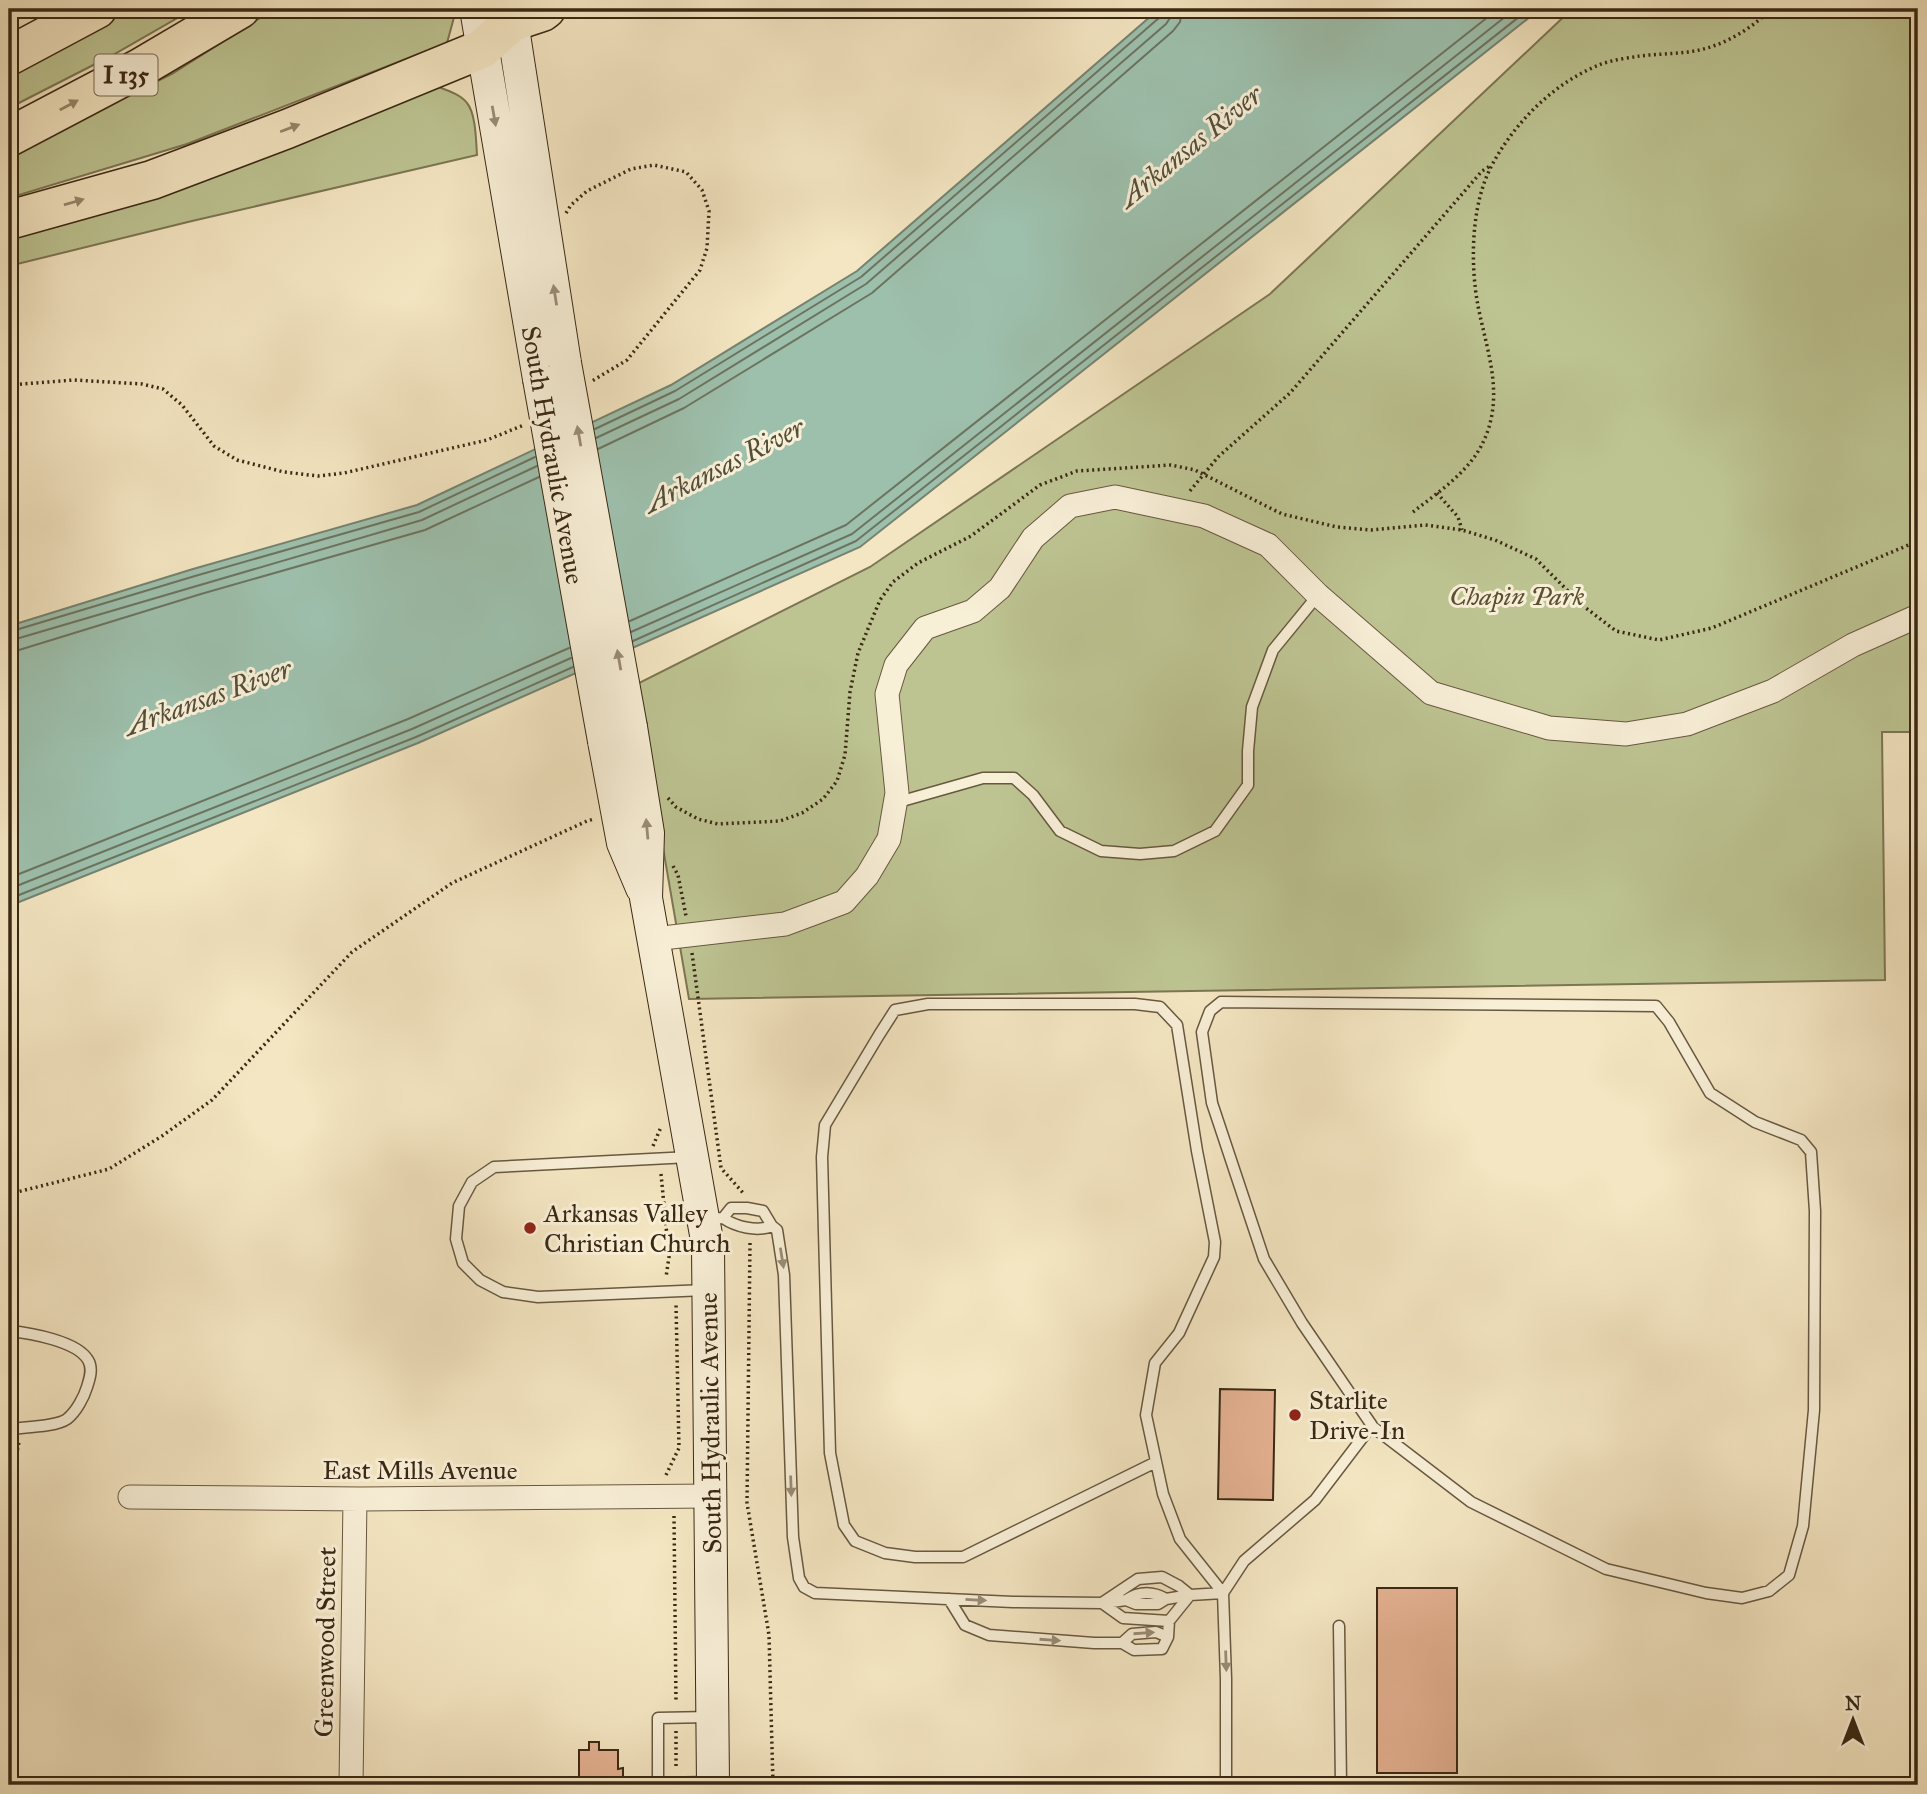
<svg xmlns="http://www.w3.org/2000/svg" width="1927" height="1794" font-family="'IM FELL Great Primer',serif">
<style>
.green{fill:#bdc492;stroke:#7c7653;stroke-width:2}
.water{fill:#9dc0ad;stroke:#758370;stroke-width:2}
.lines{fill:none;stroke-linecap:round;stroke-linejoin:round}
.shore{stroke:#6c7460;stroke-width:2}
.building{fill:#e4b191;stroke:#3a2814;stroke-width:2}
.lane-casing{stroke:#685840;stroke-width:13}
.street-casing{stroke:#685840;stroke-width:25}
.secondary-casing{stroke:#3a2814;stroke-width:34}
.highway-casing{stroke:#3a2814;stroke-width:41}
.path{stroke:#3a2814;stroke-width:3.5;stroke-dasharray:2 3.5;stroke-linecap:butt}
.lane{stroke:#f8efd7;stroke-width:10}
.street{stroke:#f8efd7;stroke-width:23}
.secondary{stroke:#f8efd7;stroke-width:32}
.highway{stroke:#f4e6c2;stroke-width:38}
.secondary-bridge-casing{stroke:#3a2814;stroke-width:34;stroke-linecap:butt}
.secondary-bridge{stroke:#f8efd7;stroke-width:32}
.oneway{fill:#97876b}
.oneway2{fill:#998c76}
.poi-dot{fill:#8f2418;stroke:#f8efd7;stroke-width:2.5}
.labels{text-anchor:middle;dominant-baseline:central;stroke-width:6;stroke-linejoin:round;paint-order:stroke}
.shield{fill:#f8efd7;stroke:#73644e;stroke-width:2}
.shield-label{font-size:24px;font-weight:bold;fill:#3a2814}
.street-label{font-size:26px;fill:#3a2814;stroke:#f8efd7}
.park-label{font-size:26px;font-style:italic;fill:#5b4f34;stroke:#f8efd7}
.poi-label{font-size:26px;fill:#3a2814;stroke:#f8efd7;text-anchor:start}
.water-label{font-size:28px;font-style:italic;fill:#534e3a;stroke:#f8efd7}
</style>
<rect width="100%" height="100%" fill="#f4e6c2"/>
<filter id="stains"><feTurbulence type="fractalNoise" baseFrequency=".00286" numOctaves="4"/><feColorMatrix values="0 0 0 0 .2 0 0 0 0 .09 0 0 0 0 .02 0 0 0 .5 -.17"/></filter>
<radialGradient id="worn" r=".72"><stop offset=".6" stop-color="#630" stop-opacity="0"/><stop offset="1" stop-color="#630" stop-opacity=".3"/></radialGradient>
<path class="green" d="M 116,9 L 193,9 L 111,56 L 9,108 L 9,69 Z
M 274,9 L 456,10 L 447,43 L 187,144 L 9,198 L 9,155 L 172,74 Z
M 1572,9 L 1918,9 L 1918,732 L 1882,732 L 1885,980 L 689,999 L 635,685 L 870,567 L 1270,294 Z
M 436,86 C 446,90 460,94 467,103 C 476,114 476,141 477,155 L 192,221 L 9,266 L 9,231 Z"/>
<path class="water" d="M 1159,9 L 1540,9 L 860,547 L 418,743 L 9,906 L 9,626 L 193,569 L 417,505 L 671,385 L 857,271 Z"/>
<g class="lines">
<path class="shore" d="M 595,429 L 675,391 L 861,277 L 1160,17 L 1163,9
M 596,438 L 679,399 L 866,284 L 1166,24 L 1170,18 L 1172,9
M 598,449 L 684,408 L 872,293 L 1173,31 L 1180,22 L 1182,9
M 630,621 L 846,525 L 1498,9
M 9,632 L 195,576 L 419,512 L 535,457
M 631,632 L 852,534 L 1515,9
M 9,641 L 422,520 L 537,466
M 633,641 L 856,541 L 1529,9
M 9,652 L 19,650 L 201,594 L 425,530 L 539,477
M 9,878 L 408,719 L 569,648
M 9,889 L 412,729 L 571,658
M 9,899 L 416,737 L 573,667"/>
</g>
<path class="building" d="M 1220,1389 L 1275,1390 L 1273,1500 L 1218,1499 Z
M 1377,1588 L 1457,1588 L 1457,1773 L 1377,1773 Z
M 589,1742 L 599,1742 L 599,1750 L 618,1750 L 618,1769 L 623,1768 L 623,1785 L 579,1785 L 579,1750 L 589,1750 Z"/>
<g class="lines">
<defs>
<path id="lane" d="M 895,803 L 983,778 L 1014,778 L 1033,795 L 1060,831 L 1101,851 L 1140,854 L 1174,851 L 1215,831 L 1248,785 L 1248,751 L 1252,707 L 1273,650 L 1318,595
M 1221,1002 L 1656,1006 L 1669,1022 L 1710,1093 L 1755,1122 L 1801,1140 L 1811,1152 L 1815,1211 L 1814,1410 L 1803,1526 L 1789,1575 L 1769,1591 L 1742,1598 L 1706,1593 L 1606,1569 L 1471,1502 L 1373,1427 L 1302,1323 L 1264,1259 L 1212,1103 L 1202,1032 L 1210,1011 Z
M 690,1157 L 494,1167 L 472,1182 L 459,1206 L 456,1239 L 463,1263 L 480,1280 L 503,1292 L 538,1297 L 706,1290
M 723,1218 C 736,1227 757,1232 772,1226
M 706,1219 L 723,1218 L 731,1208 L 747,1208 L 763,1211 L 772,1226 L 777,1230 L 784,1275 L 793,1537 L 799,1578 L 804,1587 L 815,1593 L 1013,1602 L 1102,1603 L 1138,1579 L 1162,1577 L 1179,1586 L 1190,1595 L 1223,1593
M 9,1331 C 30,1333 77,1341 88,1360 C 93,1368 90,1378 87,1387 C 84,1397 76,1412 67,1419 C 56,1427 23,1427 9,1429
M 1156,1462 L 963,1557 L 915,1557 L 885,1553 L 855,1541 L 844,1525 L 830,1453 L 822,1157 L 825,1125 L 879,1035 L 895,1010 L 928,1004 L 1135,1004 L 1160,1007 L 1177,1025 L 1197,1151 L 1215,1242 L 1214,1257 L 1179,1333 L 1155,1363 L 1146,1415 L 1163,1494 L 1180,1539 L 1223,1593
M 949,1599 L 965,1625 L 989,1635 L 1094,1643 L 1122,1643 L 1134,1650 L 1162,1649 L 1168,1637 L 1169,1621
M 1126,1600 C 1140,1591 1152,1591 1166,1599
M 1102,1603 L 1123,1618 L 1169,1621 L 1190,1595
M 1105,1603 L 1126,1600 L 1136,1604 L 1158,1604 L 1166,1599 L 1190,1595
M 1339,1626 L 1341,1785
M 1122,1643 L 1132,1634 L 1156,1632 L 1168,1637
M 710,1717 L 658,1718 L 658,1783 L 711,1782
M 1226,1785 L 1226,1679 L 1223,1593 L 1244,1561 L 1315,1500 L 1366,1433 L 1373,1427"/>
<path id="street" d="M 654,939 L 785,924 L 844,902 L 867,876 L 889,839 L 897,793 L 887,694 L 896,665 L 925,628 L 973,611 L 1000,588 L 1033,538 L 1070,506 L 1115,497 L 1204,516 L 1268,545 L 1318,595 L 1431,693 L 1549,728 L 1626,734 L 1687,724 L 1773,691 L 1853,645 L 1918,616
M 130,1497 L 361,1499 L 711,1496
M 351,1785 L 355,1499"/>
<path id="secondary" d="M 476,9 L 539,379
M 510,9 L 565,363
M 631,727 L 648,833 L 646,898 L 708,1246 L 713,1785
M 604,741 L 623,843 L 642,888"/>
<path id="highway" d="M 9,56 L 97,9
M 9,137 L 140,68 L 240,9
M 9,220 L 152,180 L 287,129 L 482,49 L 512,22 L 542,12 L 546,9"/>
</defs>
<use href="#lane" class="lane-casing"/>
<use href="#street" class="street-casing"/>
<use href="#secondary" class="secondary-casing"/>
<use href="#highway" class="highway-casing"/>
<path class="path" d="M 566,213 L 571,205 L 587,191 L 631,169 L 654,165 L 686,172 L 702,190 L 709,211 L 707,248 L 700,270 L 627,360 L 592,381
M 9,385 L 74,380 L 142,384 L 163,389 L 182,405 L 214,446 L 237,460 L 284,472 L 318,476 L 344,473 L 487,440 L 524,425
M 1190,491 L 1218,457 L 1290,393 L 1482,171 L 1490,166
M 1437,493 L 1458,517 L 1462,530
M 1413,512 C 1436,494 1464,475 1479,450 C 1507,401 1488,356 1478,306 C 1470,263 1471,204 1492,165 C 1515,122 1554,83 1599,65 C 1611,60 1627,58 1640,56 C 1656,54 1672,54 1688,52 C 1720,48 1749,31 1771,9
M 668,798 L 676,807 L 698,819 L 718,824 L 780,821 L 802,813 L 823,799 L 837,781 L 845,755 L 850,692 L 858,653 L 880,600 L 893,582 L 918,563 L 971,536 L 1040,485 L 1077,471 L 1171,465 L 1195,470 L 1282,514 L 1337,527 L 1371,530 L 1425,525 L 1462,530 L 1495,540 L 1536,559 L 1582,605 L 1616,631 L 1659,640 L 1712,628 L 1918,541
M 673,866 L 678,875 L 686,916
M 692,953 L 721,1168 L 744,1194
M 653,1146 L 661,1127
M 661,1174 L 669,1257 L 666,1277
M 9,1194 L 109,1169 L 162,1136 L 212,1100 L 352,952 L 452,883 L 587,821 L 594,819
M 750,1243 L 747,1503 L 769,1635 L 773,1785
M 9,1464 C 16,1458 18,1450 19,1441
M 666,1475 L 679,1448 L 676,1304
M 674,1516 L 676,1703
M 676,1731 L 676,1769"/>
<use href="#lane" class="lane"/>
<use href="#street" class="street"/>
<use href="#secondary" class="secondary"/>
<use href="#highway" class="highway"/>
<defs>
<path id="secondary-bridge" d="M 565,363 L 631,727
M 539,379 L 604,741"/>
</defs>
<use href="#secondary-bridge" class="secondary-bridge-casing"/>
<use href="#secondary-bridge" class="secondary-bridge"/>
</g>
<defs><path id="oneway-solid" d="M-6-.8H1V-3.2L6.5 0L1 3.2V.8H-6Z" transform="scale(1.75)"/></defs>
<g class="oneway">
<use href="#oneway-solid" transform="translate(69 105) rotate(-28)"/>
<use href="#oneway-solid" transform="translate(290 128) rotate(-21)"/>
<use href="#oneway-solid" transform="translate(74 202) rotate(-16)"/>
</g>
<g class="oneway2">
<use href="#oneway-solid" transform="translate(494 116) rotate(80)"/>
<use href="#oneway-solid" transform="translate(555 295) rotate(-99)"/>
<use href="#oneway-solid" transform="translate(579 436) rotate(-100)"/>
<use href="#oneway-solid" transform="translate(619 660) rotate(-100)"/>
<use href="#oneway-solid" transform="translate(647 829) rotate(-95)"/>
<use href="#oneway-solid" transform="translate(782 1258) rotate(81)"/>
<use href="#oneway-solid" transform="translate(791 1486) rotate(88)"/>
<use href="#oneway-solid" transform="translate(976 1600) rotate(3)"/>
<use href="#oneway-solid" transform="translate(1144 1633) rotate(-4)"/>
<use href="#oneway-solid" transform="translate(1050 1640) rotate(4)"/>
<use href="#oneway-solid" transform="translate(1226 1661) rotate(88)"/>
</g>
<g class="poi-dot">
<circle cx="530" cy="1228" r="7"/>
<circle cx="1295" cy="1415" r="7"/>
</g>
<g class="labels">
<rect class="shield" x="94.5" y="54.5" width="63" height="41" rx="5"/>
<g class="shield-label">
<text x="126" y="75">I 135</text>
</g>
<g class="street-label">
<text transform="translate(553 455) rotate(80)">South Hydraulic Avenue</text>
<text transform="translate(710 1423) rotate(-91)">South Hydraulic Avenue</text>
<text x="420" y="1470">East Mills Avenue</text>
<text transform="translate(325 1642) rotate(-89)">Greenwood Street</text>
</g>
<g class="park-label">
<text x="1517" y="596">Chapin Park</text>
</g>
<g class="poi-label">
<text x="544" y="1213">Arkansas Valley<tspan x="544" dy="30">Christian Church</tspan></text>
<text x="1309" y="1400">Starlite<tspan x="1309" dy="30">Drive-In</tspan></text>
</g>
<g class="water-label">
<text transform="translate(1190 146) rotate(-39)">Arkansas River</text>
<text transform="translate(724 465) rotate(-27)">Arkansas River</text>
<text transform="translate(208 697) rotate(-20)">Arkansas River</text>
</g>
</g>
<rect width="1927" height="1794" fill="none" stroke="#f4e6c2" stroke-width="35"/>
<rect x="10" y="10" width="1906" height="1773" fill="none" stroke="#3a2814" stroke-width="3.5"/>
<rect x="18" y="18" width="1892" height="1759" fill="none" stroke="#3a2814" stroke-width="2"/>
<g transform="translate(1853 1720)" stroke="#f8efd7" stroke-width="5" paint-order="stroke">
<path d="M0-5L12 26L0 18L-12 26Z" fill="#3a2814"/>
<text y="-10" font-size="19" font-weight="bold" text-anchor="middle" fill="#3a2814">N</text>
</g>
<rect width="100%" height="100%" filter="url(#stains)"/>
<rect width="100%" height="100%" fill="url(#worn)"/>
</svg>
